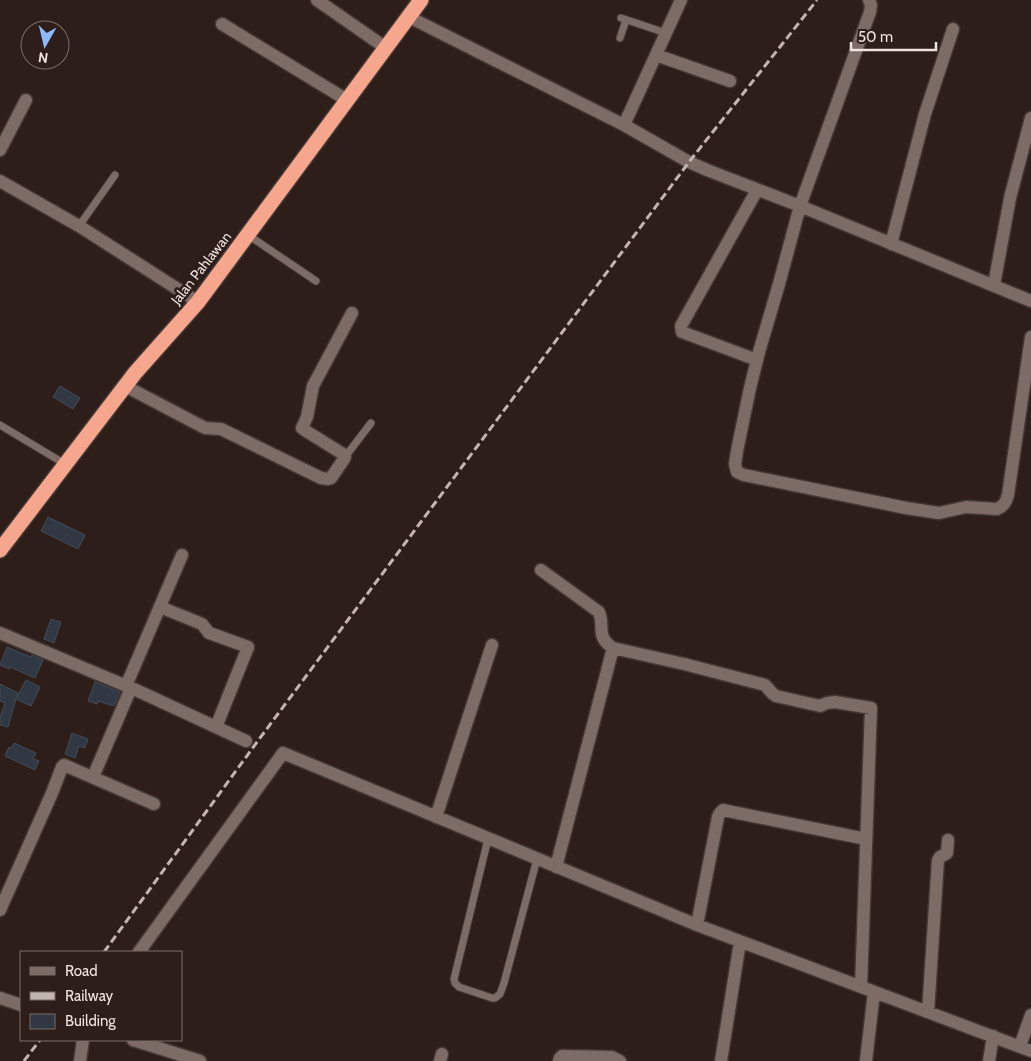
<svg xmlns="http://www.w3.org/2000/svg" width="1031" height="1061" font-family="Cabin,sans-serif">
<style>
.building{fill:#303844;stroke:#434b59}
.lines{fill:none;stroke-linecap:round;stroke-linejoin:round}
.lane-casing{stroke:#443835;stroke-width:9}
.street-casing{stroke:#443835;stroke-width:15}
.highway-casing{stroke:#443835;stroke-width:18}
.lane{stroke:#7d6b65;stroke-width:7}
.street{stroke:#7d6b65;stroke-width:12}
.highway{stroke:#f5a68d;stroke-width:15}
.rail{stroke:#c0b5b1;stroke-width:3;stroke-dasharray:8 4;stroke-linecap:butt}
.labels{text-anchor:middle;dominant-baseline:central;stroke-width:5;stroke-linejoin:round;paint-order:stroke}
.street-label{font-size:14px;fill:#ede3df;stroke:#2d1e19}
</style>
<rect width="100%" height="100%" fill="#2d1e19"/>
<path class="building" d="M 60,386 L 80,398 L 73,409 L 53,397 Z
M 48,517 L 85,535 L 78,549 L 41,531 Z
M 51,619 L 61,622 L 54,643 L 44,639 Z
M 7,647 L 31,657 L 32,655 L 43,660 L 35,678 L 10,667 L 9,669 L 0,665 Z
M 26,680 L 40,687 L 31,706 L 16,699 L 8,727 L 0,725 L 0,718 L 5,703 L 0,701 L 0,684 L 18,693 L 16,699 Z
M 95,682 L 120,692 L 114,706 L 98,701 L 97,704 L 88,701 Z
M 72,733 L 88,739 L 85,748 L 79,746 L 75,758 L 65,754 Z
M 14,743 L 36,753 L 33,759 L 39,761 L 35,770 L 5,756 L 9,747 L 11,748 Z"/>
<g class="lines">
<defs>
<path id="lane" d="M 621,18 L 666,33
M 620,38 L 626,20
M 79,226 L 115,175
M 248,235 L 316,281
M 0,425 L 65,464
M 345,457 L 371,423
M 488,839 L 454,979 L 455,983 L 459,987 L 492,998 L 495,998 L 500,994 L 504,983 L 537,859"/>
<path id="street" d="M 317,0 L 386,48
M 869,0 L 871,5 L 870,12 L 800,206 L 779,284 L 759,352 L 750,388 L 737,451 L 735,464 L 737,472 L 744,475 L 906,508 L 939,513 L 966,507 L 997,509 C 1004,506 1006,502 1008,495 L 1031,337
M 409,17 L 624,125 L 689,162 L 707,170 L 800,206 L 1031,301
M 222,24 L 347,100
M 656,55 L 730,81
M 624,125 L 681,0
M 0,150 L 26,100
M 0,181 L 79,226 L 198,302
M 891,244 L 925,114 L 953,29
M 994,285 L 1010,198 L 1031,118
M 757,360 L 682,332 L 681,326 L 757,190
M 125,386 L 205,428 L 221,429 L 321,478 L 328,479 L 331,478 L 344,459 L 345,457 L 343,454 L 306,431 L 302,428 L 307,417 L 313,386 L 352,313
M 541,570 L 599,612 C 605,627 595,636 613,648 L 684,664 L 765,685 L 773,694 L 776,696 L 820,706 L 827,703 L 835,702 L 871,708 L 861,987
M 160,607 L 202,624 L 209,633 L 215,635 L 248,647 L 216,727
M 0,633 L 136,690 L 246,741
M 126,686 L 182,555
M 93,777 L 131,688
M 436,817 L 492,645
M 556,867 L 613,648
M 0,910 L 52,793 L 62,767 L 64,765 L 154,804
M 697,925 L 718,817 L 720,813 L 723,810 L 866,839
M 139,952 L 283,753 L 697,925 L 1031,1051
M 0,998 L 21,1005
M 928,1012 L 938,860 L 940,857 L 947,853 L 948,840
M 133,1040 L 200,1061
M 1020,1046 L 1031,1015
M 80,1061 L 83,1040
M 440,1061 L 442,1054
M 559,1061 L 560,1058 L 562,1056 L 612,1057 L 620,1061
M 721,1061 L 740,942
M 866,1061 L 874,992
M 989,1061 L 993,1036"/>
<path id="highway" d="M 0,550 L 135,373 L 198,302 L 421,0"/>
</defs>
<use href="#lane" class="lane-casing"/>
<use href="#street" class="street-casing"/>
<use href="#highway" class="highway-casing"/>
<use href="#lane" class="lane"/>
<use href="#street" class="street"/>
<use href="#highway" class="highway"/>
<path class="rail" d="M 104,952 L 257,742 L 689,162 L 817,0
M 24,1061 L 40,1040"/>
</g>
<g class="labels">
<g class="street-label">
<text transform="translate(201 268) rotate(-52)">Jalan Pahlawan</text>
</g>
</g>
<rect x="20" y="951" width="162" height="90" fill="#2d1e19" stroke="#7a6d68"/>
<rect x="30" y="967" width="25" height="8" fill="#7d6b65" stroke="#7a6d68"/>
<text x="65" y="976" font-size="15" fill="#ede3df">Road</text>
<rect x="30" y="992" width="25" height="8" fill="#c0b5b1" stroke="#7a6d68"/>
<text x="65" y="1001" font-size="15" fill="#ede3df">Railway</text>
<rect x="30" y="1014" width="25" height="15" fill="#303844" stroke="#7a6d68"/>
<text x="65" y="1026" font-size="15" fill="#ede3df">Building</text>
<g transform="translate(45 45) rotate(188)"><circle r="24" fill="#2d1e19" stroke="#7a6d68"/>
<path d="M0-4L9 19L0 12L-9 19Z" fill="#8eb9fd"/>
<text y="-8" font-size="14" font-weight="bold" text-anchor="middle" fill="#ede3df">N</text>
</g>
<path d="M851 42v8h85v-8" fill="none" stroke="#ede3df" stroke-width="2.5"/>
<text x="858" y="42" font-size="15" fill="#ede3df" stroke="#2d1e19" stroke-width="4" paint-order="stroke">50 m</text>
</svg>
